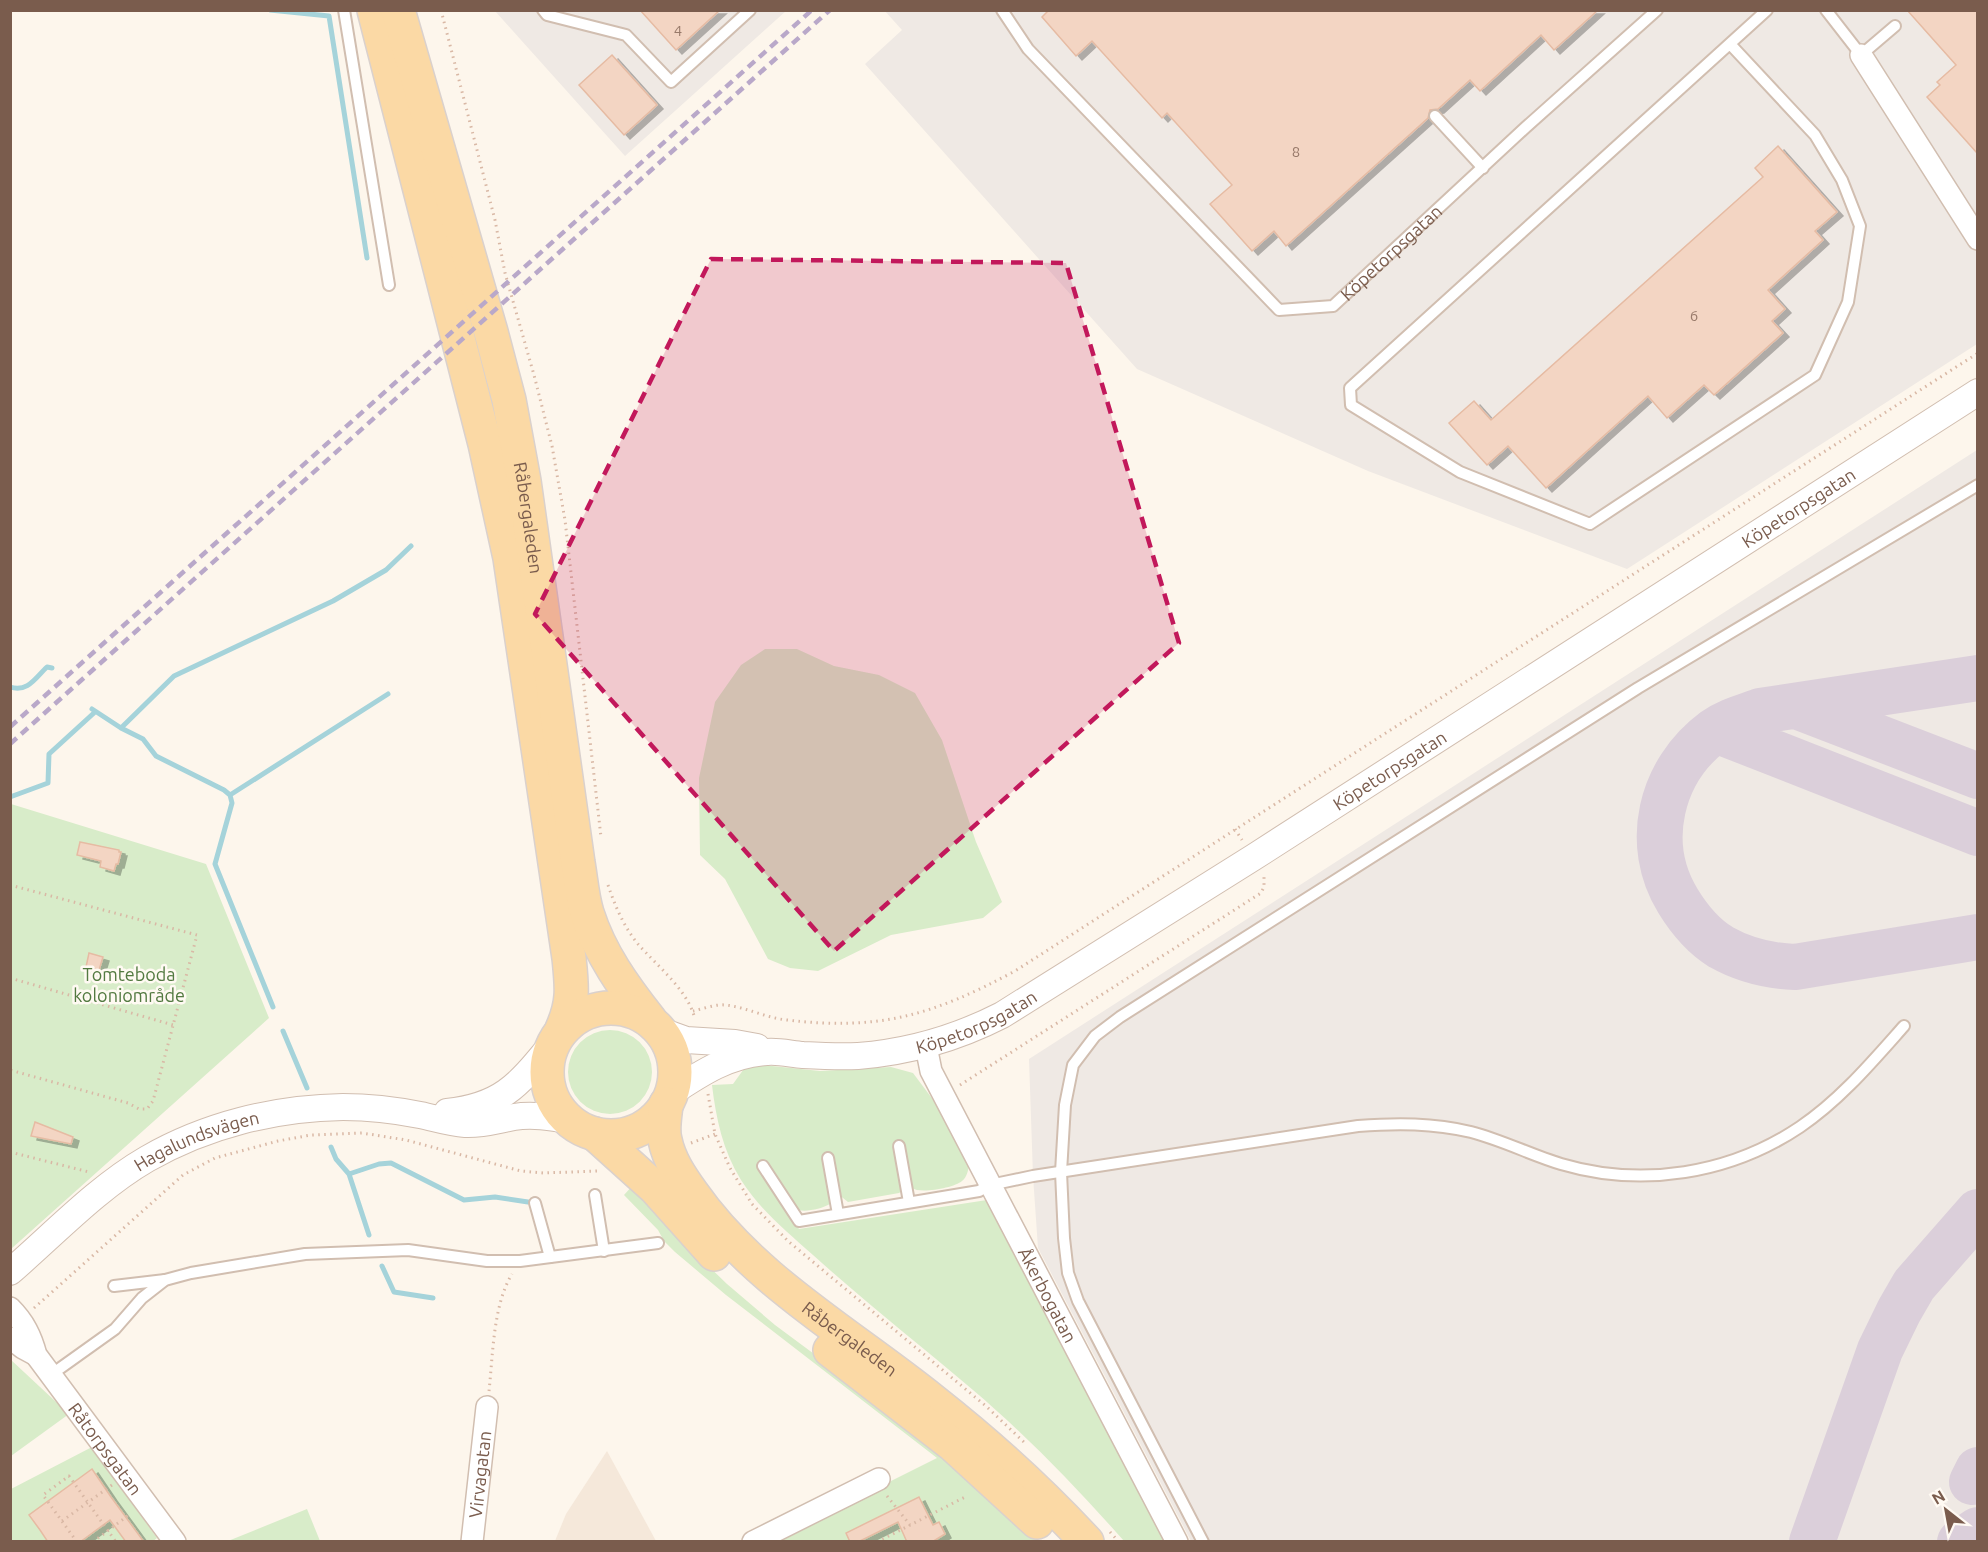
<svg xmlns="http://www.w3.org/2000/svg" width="1988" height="1552" font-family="Ubuntu,sans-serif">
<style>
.residential{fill:#f5e8da}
.industrial{fill:#efe9e4}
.green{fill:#d8ecc9}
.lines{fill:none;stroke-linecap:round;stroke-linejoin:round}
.stream{stroke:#a5d3da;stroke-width:5}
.taxiway{stroke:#dbcfda;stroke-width:46}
.building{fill:#f3d5c3;stroke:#e6bba3;stroke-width:1.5;filter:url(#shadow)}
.service-casing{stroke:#d1beb0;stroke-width:14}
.minor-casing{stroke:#d1beb0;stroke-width:24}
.tertiary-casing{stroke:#d1beb0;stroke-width:28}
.primary-casing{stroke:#dad1cd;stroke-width:36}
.path{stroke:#d9b8a5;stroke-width:3;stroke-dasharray:1.5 4.5;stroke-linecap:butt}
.service{stroke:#fff;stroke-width:10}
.minor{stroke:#fff;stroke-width:21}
.tertiary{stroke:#fff;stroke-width:26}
.primary{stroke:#fbd9a5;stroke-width:33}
.rail{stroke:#b9a8c9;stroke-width:4.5;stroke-dasharray:9 6;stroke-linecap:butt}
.marked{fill:#c2185b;fill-opacity:0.2;stroke:#c2185b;stroke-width:4.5;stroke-dasharray:12 8;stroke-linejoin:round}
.labels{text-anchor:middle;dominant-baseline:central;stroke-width:5;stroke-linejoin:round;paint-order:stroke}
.number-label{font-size:15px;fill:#987a6a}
.street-label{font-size:18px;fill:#7a5c4d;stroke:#fffaf3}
.park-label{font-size:18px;fill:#537a41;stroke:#fffaf3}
</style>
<defs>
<filter id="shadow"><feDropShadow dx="6" dy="4" stdDeviation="0" flood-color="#0004"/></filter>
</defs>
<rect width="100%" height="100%" fill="#fdf6ec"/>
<path class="residential" d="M 607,1451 L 656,1541 L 555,1541 L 566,1514 Z"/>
<path class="industrial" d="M 884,10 L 1977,11 L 1977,344 L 1627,569 L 1368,471 L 1137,369 L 865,64 L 902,30 Z
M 495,11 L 786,11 L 625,156 Z
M 1977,450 L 1977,1541 L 1191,1541 L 1038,1248 L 1033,1176 L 1029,1059 Z"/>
<path class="green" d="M 765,649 L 797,649 L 834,666 L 879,675 L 915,693 L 942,740 L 976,842 L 1002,902 L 983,918 L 891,935 L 818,971 L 790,968 L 768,959 L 725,879 L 700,855 L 699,778 L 715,702 L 741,665 Z
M 11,804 L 206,864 L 269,1018 L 11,1249 Z
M568 1072a42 42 0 1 1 84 0a42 42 0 1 1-84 0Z
M 746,1066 L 772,1066 L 820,1071 L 891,1067 L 913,1073 L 937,1105 L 969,1165 C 968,1171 967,1177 962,1181 C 954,1188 920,1194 912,1188 C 905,1181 899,1154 896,1144 L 902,1191 L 899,1193 L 848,1202 L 838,1194 L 832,1197 L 830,1204 C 821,1209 804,1213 795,1209 L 787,1212 L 799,1229 L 987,1200 L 1166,1541 L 1124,1541 C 1077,1488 1027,1436 973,1390 C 920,1345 865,1302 813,1255 C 787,1232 760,1210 741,1180 C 723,1151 716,1119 712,1085 L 733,1084 Z
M 633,1185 L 697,1255 L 727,1284 L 775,1325 L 864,1391 L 1007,1509 L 1039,1541 L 771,1541 L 937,1458 L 726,1295 L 675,1252 L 664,1241 L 658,1230 L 624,1195 Z
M 10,1359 L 69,1414 L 11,1456 L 10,1456 Z
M 92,1447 L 157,1538 L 152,1542 L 11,1542 L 11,1489 Z
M 307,1509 L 320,1541 L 228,1541 Z"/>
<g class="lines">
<path class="stream" d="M 270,10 L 329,16 L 367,258
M 10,687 C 28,693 36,677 47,667 L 52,668
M 92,709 L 121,728 L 143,739 L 156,756 L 224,790 L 230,795 L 232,803 L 215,864 L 273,1007
M 121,728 L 174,676 L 333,601 L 386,570 L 411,546
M 230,795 L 388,694
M 10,797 L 48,783 L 49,754 L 95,712
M 283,1031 L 307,1088
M 331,1147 L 336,1159 L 349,1174 L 369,1235
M 349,1174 L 379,1164 L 391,1163 L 464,1200 L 495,1197 L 528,1202
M 382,1266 L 394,1292 L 433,1298"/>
<path class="taxiway" d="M 1978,678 L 1760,711 C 1744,717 1728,721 1714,731 C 1660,771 1643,844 1678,901 C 1689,919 1703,936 1721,947 C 1744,960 1769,966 1795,967 L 1978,937
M 1799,707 L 1978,776
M 1716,730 L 1978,833
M 1972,1482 L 1978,1470
M 1812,1542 L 1880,1350 L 1899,1311 L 1914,1285 L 1978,1212
M 1960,1542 L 1978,1530"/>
</g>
<path class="building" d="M 640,10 L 720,10 L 676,50 Z
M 1049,10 L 1598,10 L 1554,50 L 1541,35 L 1480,91 L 1470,80 L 1438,109 L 1430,110 L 1428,118 L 1286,246 L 1274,231 L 1252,251 L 1210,204 L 1232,185 L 1167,113 L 1162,118 L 1092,41 L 1076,56 L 1042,17 Z
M 1907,10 L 1977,10 L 1977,153 L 1927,97 L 1940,85 L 1937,82 L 1956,65 Z
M 612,55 L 657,105 L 624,135 L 579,85 Z
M 1778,146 L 1837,212 L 1815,231 L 1823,240 L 1768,290 L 1785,309 L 1772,321 L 1783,333 L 1714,395 L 1704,385 L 1667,418 L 1648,396 L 1546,488 L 1508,446 L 1487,465 L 1449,423 L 1474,401 L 1491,420 L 1763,177 L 1755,168 Z
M 80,842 L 119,850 L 119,852 L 121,852 L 118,864 L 116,864 L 114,871 L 100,867 L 101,861 L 77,855 Z
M 89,953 L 103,957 L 99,970 L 86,967 Z
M 35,1122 L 73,1137 L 71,1144 L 31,1136 Z
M 92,1469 L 111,1497 L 144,1542 L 126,1542 L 110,1520 L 80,1542 L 48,1542 L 40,1530 L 29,1515 Z
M 919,1497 L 933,1525 L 939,1522 L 945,1534 L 932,1542 L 907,1542 L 898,1522 L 858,1542 L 850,1542 L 846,1533 Z"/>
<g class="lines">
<defs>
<g id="service">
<path d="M 344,10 L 389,285"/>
<path d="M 543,10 L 547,15 L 626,35 L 671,82 L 750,10"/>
<path id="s1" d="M 1002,10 L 1028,49 L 1279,310 L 1333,306 L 1526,127 L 1657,10"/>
<path d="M 1826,10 L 1861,55 L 1895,26"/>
<path d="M 1730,44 L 1815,135 L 1842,180 L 1860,226 L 1848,302 L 1815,375 L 1590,524 L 1460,472 L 1351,405 L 1350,388 L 1767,10"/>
<path d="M 1435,116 L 1483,168"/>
<path d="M 899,1146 L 909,1202"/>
<path d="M 828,1158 L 838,1214"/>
<path d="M 763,1166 L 799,1221 L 979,1191 L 990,1185 L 1033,1176 L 1358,1126 C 1397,1123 1433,1123 1471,1132 C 1502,1140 1531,1155 1561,1164 C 1642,1188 1730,1174 1800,1127 C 1840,1100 1872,1062 1904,1026"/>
<path d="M 595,1195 L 604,1251"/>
<path d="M 535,1203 L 550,1257"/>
<path d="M 114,1286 L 165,1280"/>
<path d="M 52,1374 L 115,1329 L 142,1298 L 165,1280 L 191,1273 L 305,1254 L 408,1250 L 487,1261 L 520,1261 L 658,1243"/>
<path d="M 1203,1542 L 1078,1301 L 1068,1273 L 1064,1238 L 1061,1172 L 1065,1105 L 1073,1065 L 1095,1036 L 1120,1017 L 1638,688 L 1978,485"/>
</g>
<g id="minor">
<path d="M 1861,55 L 1978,239"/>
<path id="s2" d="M 926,1046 L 931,1071 L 1177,1542"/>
<path id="s3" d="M 10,1308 C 24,1322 31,1336 36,1355 L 175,1542"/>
<path d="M 10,1338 L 23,1348 L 36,1355"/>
<path id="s4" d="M 472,1542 L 487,1407"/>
<path d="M 753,1542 L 879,1479"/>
</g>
<g id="tertiary">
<path d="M 661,1031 L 686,1040 L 735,1043 L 757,1047"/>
<path id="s5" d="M 671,1093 C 701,1073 730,1054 767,1052 C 779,1051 791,1054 803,1055 C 821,1056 840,1057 858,1056 C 910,1052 955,1039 1002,1015 L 1254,857 L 1978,392"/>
<path d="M 447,1112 C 503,1106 519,1084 553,1043"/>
<path id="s6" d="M 10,1272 C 54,1234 97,1188 147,1159 C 206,1125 275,1108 343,1107 C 369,1107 395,1110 420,1115 C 435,1118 449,1123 465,1124 C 482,1125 497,1120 514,1117 C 532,1114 550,1117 568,1120"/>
</g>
<g id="primary">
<path d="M 374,10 L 485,444 L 510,558 L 569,958 C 572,987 574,1002 562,1029"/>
<path id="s7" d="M 398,10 L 491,332 L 509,400 L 524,481 L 578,863 C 581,880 582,897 587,913 C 600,954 624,987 650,1020"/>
<circle cx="611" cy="1072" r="64"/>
<path id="s8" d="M 666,1104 C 665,1116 662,1129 665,1140 C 669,1160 680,1176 692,1193 C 753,1280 850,1334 932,1400 C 988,1444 1038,1489 1087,1542"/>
<path d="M 595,1134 L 655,1188 L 714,1254"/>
<path d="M 830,1350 L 953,1445 L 1037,1522"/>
</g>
</defs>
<use href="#service" class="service-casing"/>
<use href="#minor" class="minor-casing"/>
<use href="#tertiary" class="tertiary-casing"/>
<use href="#primary" class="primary-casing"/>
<path class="path" d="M 441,10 L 495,220 L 505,273 L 534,375 L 552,446 L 565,520 L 601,837
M 1235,829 L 1242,840
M 10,885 L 197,935 L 153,1101 L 147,1109 L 139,1109 L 128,1103 L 10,1070
M 608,885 C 615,906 624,927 638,944 C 657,966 688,990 695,1019
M 10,978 L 173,1025
M 693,1011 C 703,1009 715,1004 725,1005 C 746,1007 766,1018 787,1020 C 880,1031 933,1015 1015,971 L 1978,353
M 960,1085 L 1261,893 L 1264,887 L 1264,876
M 708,1094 L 715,1134 L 730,1168 L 752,1204 L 788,1241 L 987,1407 L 1027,1445
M 691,1143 L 715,1134
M 10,1152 L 89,1172
M 34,1308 L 183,1175 L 215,1158 L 278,1141 L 311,1135 L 362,1133 L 406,1140 L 521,1171 L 543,1173 L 598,1171
M 489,1391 C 493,1355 493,1305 512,1274
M 887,1496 L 910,1525
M 62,1521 L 112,1485
M 1110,1532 L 1119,1542
M 77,1542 L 43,1495 L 69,1476 L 116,1542
M 93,1542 L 130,1514
M 301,1542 L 306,1540
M 877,1542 L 965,1497"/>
<use href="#service" class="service"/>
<use href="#minor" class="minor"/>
<use href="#tertiary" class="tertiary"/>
<use href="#primary" class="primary"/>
<path class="rail" d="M 10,727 L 812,10
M 10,744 L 830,10"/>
</g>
<path class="marked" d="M 711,259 L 1066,263 L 1179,643 L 834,951 L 535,614 Z"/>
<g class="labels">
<g class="number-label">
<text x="678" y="30">4</text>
<text x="1296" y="151">8</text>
<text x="1694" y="315">6</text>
</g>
<g class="street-label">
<text stroke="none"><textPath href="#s1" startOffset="542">Köpetorpsgatan</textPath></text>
<text stroke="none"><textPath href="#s5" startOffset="1292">Köpetorpsgatan</textPath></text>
<text stroke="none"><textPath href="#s7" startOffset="525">Råbergaleden</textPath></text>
<text stroke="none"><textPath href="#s5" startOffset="806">Köpetorpsgatan</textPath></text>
<text stroke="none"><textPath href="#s5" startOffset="321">Köpetorpsgatan</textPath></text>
<text stroke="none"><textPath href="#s6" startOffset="231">Hagalundsvägen</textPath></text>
<text stroke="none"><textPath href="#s2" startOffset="278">Åkerbogatan</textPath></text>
<text stroke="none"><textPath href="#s8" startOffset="312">Råbergaleden</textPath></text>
<text stroke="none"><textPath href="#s3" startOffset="171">Råtorpsgatan</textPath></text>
<text stroke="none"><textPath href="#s4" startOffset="68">Virvagatan</textPath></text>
</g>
<g class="park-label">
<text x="129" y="974">Tomteboda<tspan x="129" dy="21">koloniområde</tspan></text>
</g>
</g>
<rect width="1988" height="1552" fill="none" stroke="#7a5c4d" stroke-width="24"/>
<g transform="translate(1946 1510) rotate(329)" stroke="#fffaf3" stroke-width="4.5" paint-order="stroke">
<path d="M0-4.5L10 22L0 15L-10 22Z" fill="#7a5c4d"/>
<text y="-9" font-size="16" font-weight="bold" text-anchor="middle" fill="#7a5c4d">N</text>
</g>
</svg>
